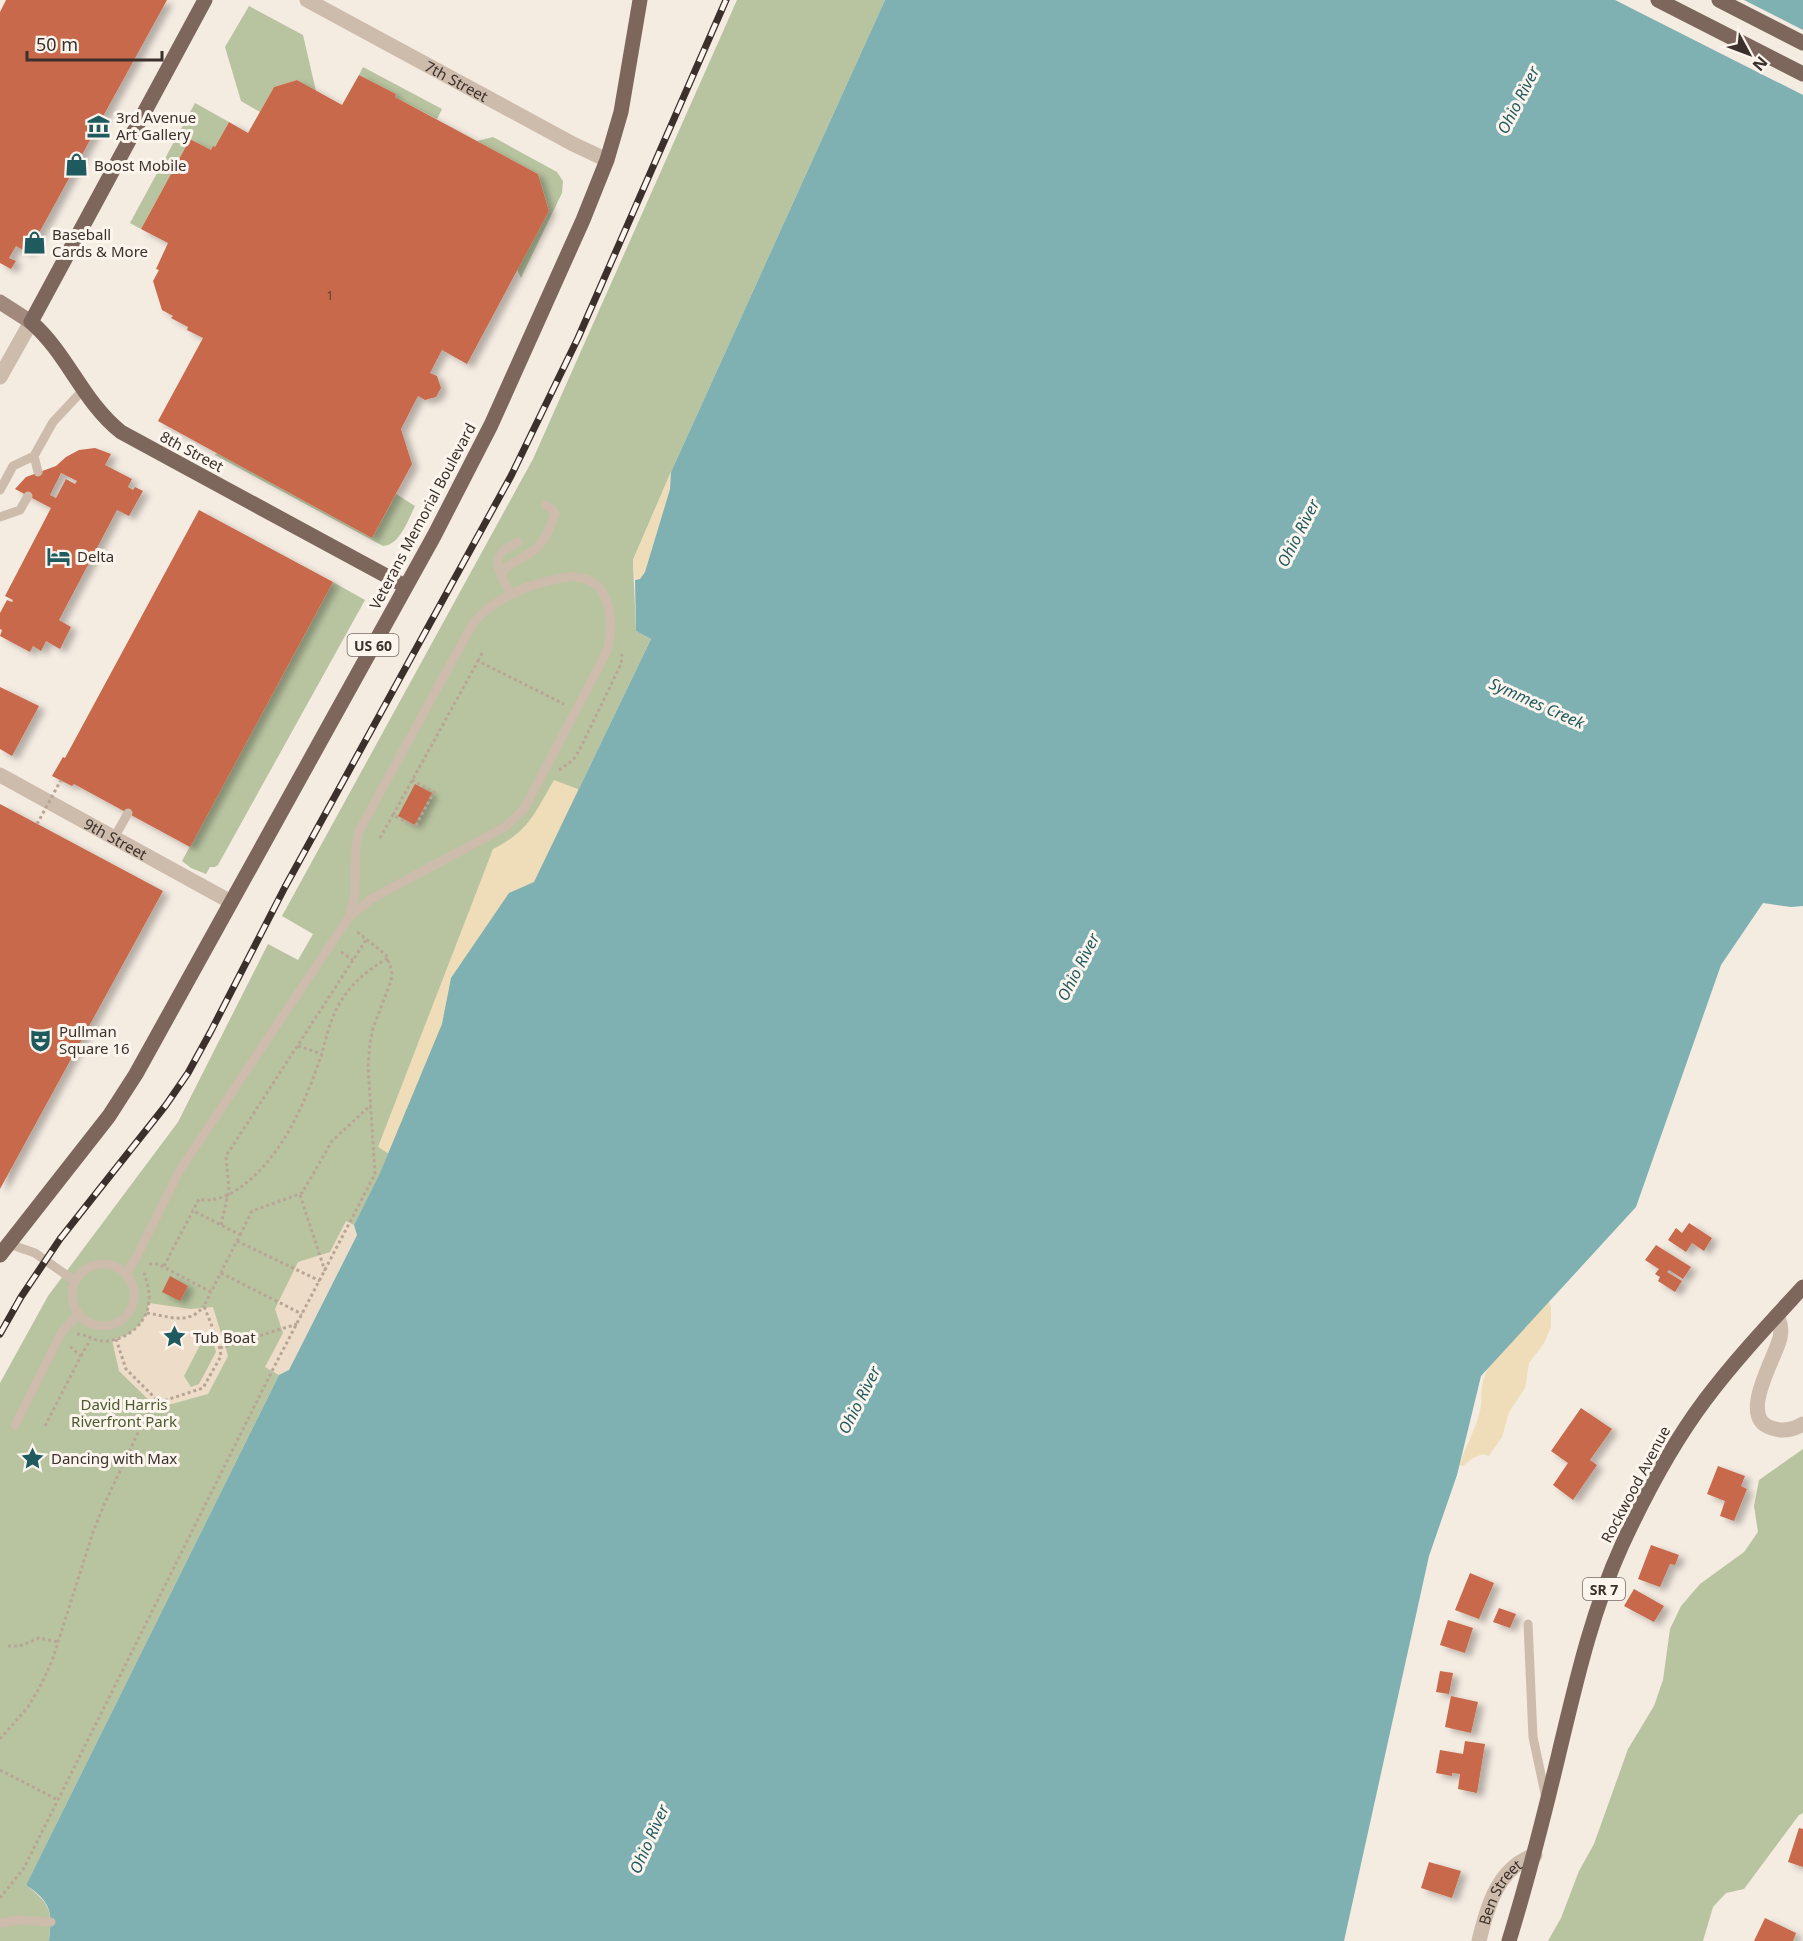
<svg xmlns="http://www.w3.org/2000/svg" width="1803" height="1941" font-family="'Noto Sans',sans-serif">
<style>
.green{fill:#b8c4a0}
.sand{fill:#efdcb8}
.plaza{fill:#ecdcc8;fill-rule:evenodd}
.water{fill:#7fb0b2}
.pier{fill:#f4ebe1}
.building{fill:#c8694b;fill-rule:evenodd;filter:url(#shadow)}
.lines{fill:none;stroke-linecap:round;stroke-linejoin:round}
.path{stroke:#b9a596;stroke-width:3;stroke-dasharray:3 3;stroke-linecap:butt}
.service{stroke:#cdbbac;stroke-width:9}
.minor{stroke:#cdbbac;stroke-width:15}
.tertiary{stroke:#cdbbac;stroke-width:15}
.secondary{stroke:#a18a7d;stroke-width:15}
.primary{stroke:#7d675c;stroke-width:15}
.rail-casing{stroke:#3b302b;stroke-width:7}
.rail{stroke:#fbf5ee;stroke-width:4.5;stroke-dasharray:14;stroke-linecap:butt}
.path-bridge{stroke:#b9a596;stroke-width:3;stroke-dasharray:3 3;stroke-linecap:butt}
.labels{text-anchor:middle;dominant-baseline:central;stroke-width:6;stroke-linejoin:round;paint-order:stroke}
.number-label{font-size:12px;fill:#5e3e33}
.shield{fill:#fbf5ee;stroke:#756b66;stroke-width:1.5}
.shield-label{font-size:14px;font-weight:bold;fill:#3b302b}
.street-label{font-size:15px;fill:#3b302b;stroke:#fbf5ee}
.poi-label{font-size:15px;fill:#3b302b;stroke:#fbf5ee;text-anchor:start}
.park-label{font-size:15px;fill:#4a5a2e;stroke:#fbf5ee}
.water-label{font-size:16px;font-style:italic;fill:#1f5a5e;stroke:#fbf5ee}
</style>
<defs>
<filter id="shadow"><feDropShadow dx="6" dy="4" stdDeviation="3" flood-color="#0004"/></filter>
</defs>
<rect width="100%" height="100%" fill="#f4ebe1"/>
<path class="green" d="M 737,0 L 885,0 L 671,472 L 633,560 L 636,631 L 651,639 L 534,882 L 442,1024 L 380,1174 L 354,1225 L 289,1370 L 279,1375 L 26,1885 C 51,1905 52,1909 49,1941 L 0,1941 L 0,1383 L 48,1296 L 178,1122 L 268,944 L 298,960 L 313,934 L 282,916 L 533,459 Z
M 249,6 L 303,35 L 316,91 L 297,80 L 274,87 L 260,112 L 241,101 L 225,47 Z
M 363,67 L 442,109 L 437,119 L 395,97 L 396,94 L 359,75 Z
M 195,103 L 229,122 L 215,147 L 213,147 L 211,150 L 190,139 L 141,229 L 130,223 Z
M 493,137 L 557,172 L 563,181 L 562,193 L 521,278 L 517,269 L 549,211 L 538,174 L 477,141 Z
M 217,453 L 372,538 L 396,494 L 415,506 C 408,520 400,545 383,546 L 215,455 Z
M 333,582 L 365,600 L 218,865 L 215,867 L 210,867 L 206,874 L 191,868 L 182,861 Z
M 1803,1449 L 1803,1813 L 1799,1815 L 1744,1889 L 1726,1893 L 1713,1907 L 1703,1941 L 1548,1941 L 1561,1918 L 1579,1871 L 1594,1844 L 1628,1749 L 1654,1706 L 1663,1680 L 1670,1629 L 1681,1606 L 1700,1584 L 1744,1552 L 1758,1532 L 1754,1506 L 1759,1480 Z"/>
<path class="sand" d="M 671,472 L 670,489 L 645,572 L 640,579 L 635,580 L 633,560 Z
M 554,780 L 583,791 L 402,1162 L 378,1147 L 493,849 C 529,831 534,814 554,780 Z
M 1544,1288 L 1551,1307 L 1551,1327 L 1544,1343 L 1529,1363 L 1525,1388 L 1509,1412 L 1502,1437 L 1489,1456 L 1483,1454 L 1473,1458 L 1463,1466 L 1459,1465 C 1465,1449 1473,1434 1478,1418 C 1483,1406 1480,1393 1483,1381 C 1493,1348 1524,1315 1544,1288 Z"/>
<path class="plaza" d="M 346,1221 L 354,1225 L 357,1234 L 289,1370 L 279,1375 L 265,1367 L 283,1333 L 275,1309 L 298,1262 L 330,1252 Z
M 149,1303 L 191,1309 L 213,1307 L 228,1356 L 208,1394 L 157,1408 L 119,1371 L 112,1340 L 129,1334 L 140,1324 L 147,1313 ZM 200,1345 L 214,1345 L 216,1352 L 199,1384 L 191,1387 L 184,1376 Z"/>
<path class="water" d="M 885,0 L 1803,0 L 1803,906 L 1791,907 L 1763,903 L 1721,965 L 1636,1207 L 1481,1376 L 1457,1475 L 1429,1556 L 1344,1941 L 49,1941 C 52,1911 52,1903 26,1885 L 279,1375 L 289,1370 L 357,1235 L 354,1225 L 380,1173 L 442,1024 L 451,978 L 509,893 L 534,882 L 651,639 L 636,631 L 635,580 L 640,579 L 645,572 L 670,489 L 671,472 Z"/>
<path class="pier" d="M 1615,0 L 1744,0 L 1803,30 L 1803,95 Z"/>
<path class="building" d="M 6,0 L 167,0 L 28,253 L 16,246 L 9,258 L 16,261 L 11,269 L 0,263 L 0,12 Z
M 359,75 L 396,94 L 395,97 L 538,174 L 549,211 L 467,364 L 442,350 L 430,373 L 437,376 L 441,388 L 436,397 L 425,400 L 418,396 L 401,429 L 412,464 L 372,538 L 158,421 L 203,338 L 187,330 L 188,327 L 171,318 L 173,316 L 162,310 L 153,281 L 159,270 L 156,269 L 168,243 L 141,229 L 190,139 L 211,150 L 213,146 L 215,147 L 229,122 L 248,133 L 274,87 L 297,80 L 342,105 Z
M 95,448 L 111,454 L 105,465 L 132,479 L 128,487 L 133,490 L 135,487 L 143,491 L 129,516 L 117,510 L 59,620 L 71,627 L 60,649 L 46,641 L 41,651 L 33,646 L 30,652 L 0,636 L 2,630 L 0,629 L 0,613 L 7,600 L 12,602 L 13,600 L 5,596 L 51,508 L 15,489 L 26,477 L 56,466 L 66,457 L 79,450 ZM 61,473 L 77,481 L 75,484 L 66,479 L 56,498 L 50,495 Z
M 199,510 L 333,582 L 190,847 L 74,784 L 72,786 L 52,776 L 63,757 L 65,758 Z
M 0,687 L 39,706 L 12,756 L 0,749 Z
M 415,784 L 432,793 L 415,825 L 398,816 Z
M 0,804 L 163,891 L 0,1189 Z
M 1689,1223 L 1712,1238 L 1704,1251 L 1692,1243 L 1686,1252 L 1668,1240 L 1676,1228 L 1682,1233 Z
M 1656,1245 L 1691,1267 L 1683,1279 L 1669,1270 L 1667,1272 L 1682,1281 L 1675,1292 L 1658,1281 L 1660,1277 L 1655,1274 L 1659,1269 L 1645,1260 Z
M 170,1276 L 188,1286 L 180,1301 L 162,1292 Z
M 1581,1408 L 1612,1429 L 1590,1460 L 1597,1465 L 1573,1500 L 1553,1485 L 1568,1463 L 1551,1451 Z
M 1718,1466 L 1745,1476 L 1741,1486 L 1747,1489 L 1734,1521 L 1720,1516 L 1725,1501 L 1707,1494 Z
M 1651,1545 L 1679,1555 L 1675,1565 L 1670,1564 L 1660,1587 L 1638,1579 Z
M 1470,1573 L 1494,1583 L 1479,1619 L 1455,1610 Z
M 1634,1589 L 1664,1606 L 1654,1622 L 1624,1606 Z
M 1499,1608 L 1516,1614 L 1510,1628 L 1493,1622 Z
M 1448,1620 L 1473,1628 L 1465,1653 L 1440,1645 Z
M 1440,1671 L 1453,1673 L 1449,1694 L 1436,1692 Z
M 1451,1696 L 1478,1702 L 1471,1733 L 1445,1727 Z
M 1465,1741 L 1485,1744 L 1477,1793 L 1458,1789 L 1460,1774 L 1452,1773 L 1452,1776 L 1436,1773 L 1440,1750 L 1463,1754 Z
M 1799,1828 L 1803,1829 L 1803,1867 L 1788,1862 Z
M 1429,1862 L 1461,1871 L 1452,1898 L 1421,1888 Z
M 1765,1918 L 1796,1933 L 1793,1941 L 1754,1941 Z"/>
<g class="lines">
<path class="path" d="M 478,661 L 482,653
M 559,770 L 573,760 L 580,749 L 621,664 L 622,654
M 412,780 L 434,792 L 415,827 L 393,815 L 478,661 L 564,704
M 380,838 L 393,815
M 341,952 L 353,960
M 298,1046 L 322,1054
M 300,1195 L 325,1271
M 221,1225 L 229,1190 L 226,1156 L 366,940
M 240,1235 L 252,1211 L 302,1193 L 332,1141 L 371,1105
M 237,1241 L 320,1281
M 149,1264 L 158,1264 L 211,1292 L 240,1235 L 192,1210
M 164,1266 L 199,1199 C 213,1203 230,1195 241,1187 C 283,1156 305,1103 321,1056 C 326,1040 329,1023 337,1008 C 349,985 366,971 388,958
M 221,1273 L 302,1314
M 147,1313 C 168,1316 189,1326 204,1306
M 77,1334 C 86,1334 94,1341 104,1341 C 127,1341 148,1323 149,1300 C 150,1290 146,1281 144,1272
M 116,1339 L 126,1369 L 159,1402
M 220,1348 L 297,1324
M 81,1356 L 90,1340
M 45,1426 L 81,1356 L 68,1345
M 8,1646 L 20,1646 L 39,1638 L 58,1642
M 0,1739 L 28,1707 L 41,1685 L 52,1661 L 93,1532 L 104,1505 L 151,1405 L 203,1388 L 221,1356 L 219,1344 L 204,1306 L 211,1292
M 0,1770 L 58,1800
M 0,1898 L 24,1868 L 272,1371 L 375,1174 L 368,1066 L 370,1043 L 373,1028 L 391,981 L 392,971 L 386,955 L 356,931"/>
<path class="service" d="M 34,456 L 38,472
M 0,490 L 13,466 L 34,456 L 53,422 L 83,390
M 0,517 L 20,510 L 28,496
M 501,573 C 510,562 522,559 533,551 C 544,544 550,527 555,514 L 553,510 L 546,505
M 511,594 C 505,583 492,564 501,553 C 505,548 512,546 518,542
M 114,838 L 128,813
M 9,1244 L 35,1253 L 75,1281
M72 1295a31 31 0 1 1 62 0a31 31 0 1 1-62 0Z
M 126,1273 L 134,1262 L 180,1170 L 349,917 L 371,899 L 505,827 L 524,809 L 607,651 C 614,624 613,580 576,577 C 567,576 557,579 548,581 C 519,588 493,600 473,623 L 359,831 L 356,845 L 355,895 L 349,917
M 15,1425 L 61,1333 L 78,1314
M 1528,1624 L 1533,1737 L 1546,1798
M 0,1923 L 18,1920 L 51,1922"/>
<g class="minor">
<path id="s1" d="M 307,0 L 573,144 L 607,160"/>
<path id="s2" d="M 0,775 L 231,902"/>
<path d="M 1777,1315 C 1780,1323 1782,1329 1780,1338 C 1775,1359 1737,1418 1772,1428 C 1783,1432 1793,1430 1803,1424"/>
<path id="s3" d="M 1479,1941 C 1487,1907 1498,1867 1535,1855"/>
</g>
<path class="tertiary" d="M 0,377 L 31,322"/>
<path class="secondary" d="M 0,302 L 31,322"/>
<path class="primary" d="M 205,0 L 31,322 C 68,354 82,401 121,432 L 405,586
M 1658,0 L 1803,74
M 1719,0 L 1803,43
M 0,1255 L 109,1116 L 136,1074 L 434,536 L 491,425 L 583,220 L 607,160 L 621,112 L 640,0
M 1509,1941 C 1528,1879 1544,1816 1559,1753 C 1576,1682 1592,1611 1622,1545 C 1645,1495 1672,1444 1705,1400 C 1735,1360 1769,1324 1803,1287"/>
<defs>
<path id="rail" d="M 0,1334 L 21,1297 L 60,1239 L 166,1105 L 188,1073 L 211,1031 L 285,887 L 511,476 L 578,338 L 726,0"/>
</defs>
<use href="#rail" class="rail-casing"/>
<use href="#rail" class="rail"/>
<path class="path-bridge" d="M 37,824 L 61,780"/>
</g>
<defs>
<symbol id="museum-bare" viewBox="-9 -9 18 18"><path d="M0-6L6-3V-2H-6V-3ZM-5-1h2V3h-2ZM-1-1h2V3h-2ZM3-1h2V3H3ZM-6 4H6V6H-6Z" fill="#1f5a5e" stroke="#fbf5ee" stroke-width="2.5" paint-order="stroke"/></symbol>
<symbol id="shop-bare" viewBox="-9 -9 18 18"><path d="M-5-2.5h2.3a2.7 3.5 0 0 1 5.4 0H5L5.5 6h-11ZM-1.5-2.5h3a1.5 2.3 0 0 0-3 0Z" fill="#1f5a5e" stroke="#fbf5ee" stroke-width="2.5" paint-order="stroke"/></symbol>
<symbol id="hotel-bare" viewBox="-9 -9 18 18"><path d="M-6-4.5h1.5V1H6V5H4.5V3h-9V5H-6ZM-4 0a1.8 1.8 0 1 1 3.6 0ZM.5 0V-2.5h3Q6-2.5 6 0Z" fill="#1f5a5e" stroke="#fbf5ee" stroke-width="2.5" paint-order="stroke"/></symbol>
<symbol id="theatre-bare" viewBox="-9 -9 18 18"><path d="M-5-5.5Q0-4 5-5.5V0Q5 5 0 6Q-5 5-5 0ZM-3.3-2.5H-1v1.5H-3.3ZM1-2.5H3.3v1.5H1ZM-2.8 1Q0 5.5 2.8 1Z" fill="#1f5a5e" stroke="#fbf5ee" stroke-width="2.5" paint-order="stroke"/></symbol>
<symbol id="sight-bare" viewBox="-9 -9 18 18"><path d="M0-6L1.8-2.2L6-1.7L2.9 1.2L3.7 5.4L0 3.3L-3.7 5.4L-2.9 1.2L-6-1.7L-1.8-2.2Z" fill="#1f5a5e" stroke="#fbf5ee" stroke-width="2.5" paint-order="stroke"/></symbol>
</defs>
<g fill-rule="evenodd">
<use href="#museum-bare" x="82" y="110" width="33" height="33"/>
<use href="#shop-bare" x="60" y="148" width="33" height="33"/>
<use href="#shop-bare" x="18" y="226" width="33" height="33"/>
<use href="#hotel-bare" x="42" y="540" width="33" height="33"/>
<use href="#theatre-bare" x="24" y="1024" width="33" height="33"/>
<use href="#sight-bare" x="158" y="1320" width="33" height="33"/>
<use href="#sight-bare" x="16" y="1442" width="33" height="33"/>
</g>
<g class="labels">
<g class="number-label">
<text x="330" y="295">1</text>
</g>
<g class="shield">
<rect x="347.5" y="634" width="51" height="22" rx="4.5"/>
<rect x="1583" y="1578" width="42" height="22" rx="4.5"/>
</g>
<g class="shield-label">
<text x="373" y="645">US 60</text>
<text x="1604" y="1589">SR 7</text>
</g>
<g class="street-label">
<text stroke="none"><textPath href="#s1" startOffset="170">7th Street</textPath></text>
<text transform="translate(192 451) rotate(28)">8th Street</text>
<text transform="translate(422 516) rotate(-62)">Veterans Memorial Boulevard</text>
<text stroke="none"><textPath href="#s2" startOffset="132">9th Street</textPath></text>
<text transform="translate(1635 1484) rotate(-62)">Rockwood Avenue</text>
<text stroke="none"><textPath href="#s3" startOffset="54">Ben Street</textPath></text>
</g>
<g class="poi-label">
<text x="116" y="117">3rd Avenue<tspan x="116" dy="17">Art Gallery</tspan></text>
<text x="94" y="165">Boost Mobile</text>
<text x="52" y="234">Baseball<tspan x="52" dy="17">Cards &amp; More</tspan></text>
<text x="77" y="556">Delta</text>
<text x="59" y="1031">Pullman<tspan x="59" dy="17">Square 16</tspan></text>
<text x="193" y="1337">Tub Boat</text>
<text x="51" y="1458">Dancing with Max</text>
</g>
<g class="park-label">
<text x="124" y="1404">David Harris<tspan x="124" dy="17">Riverfront Park</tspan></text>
</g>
<g class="water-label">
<text transform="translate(1518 100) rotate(-63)">Ohio River</text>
<text transform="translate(1298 533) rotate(-63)">Ohio River</text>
<text transform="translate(1537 703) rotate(24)">Symmes Creek</text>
<text transform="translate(1078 967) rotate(-63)">Ohio River</text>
<text transform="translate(859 1400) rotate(-63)">Ohio River</text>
<text transform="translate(649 1839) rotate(-66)">Ohio River</text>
</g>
</g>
<g transform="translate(1749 54) rotate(131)" stroke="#fbf5ee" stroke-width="4.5" paint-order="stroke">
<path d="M0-4.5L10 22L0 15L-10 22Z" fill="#3b302b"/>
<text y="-9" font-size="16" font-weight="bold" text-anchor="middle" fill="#3b302b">N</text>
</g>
<path d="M27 51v9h135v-9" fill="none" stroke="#3b302b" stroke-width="3"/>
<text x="36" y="51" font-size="18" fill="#3b302b" stroke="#fbf5ee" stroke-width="4.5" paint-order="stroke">50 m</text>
</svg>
